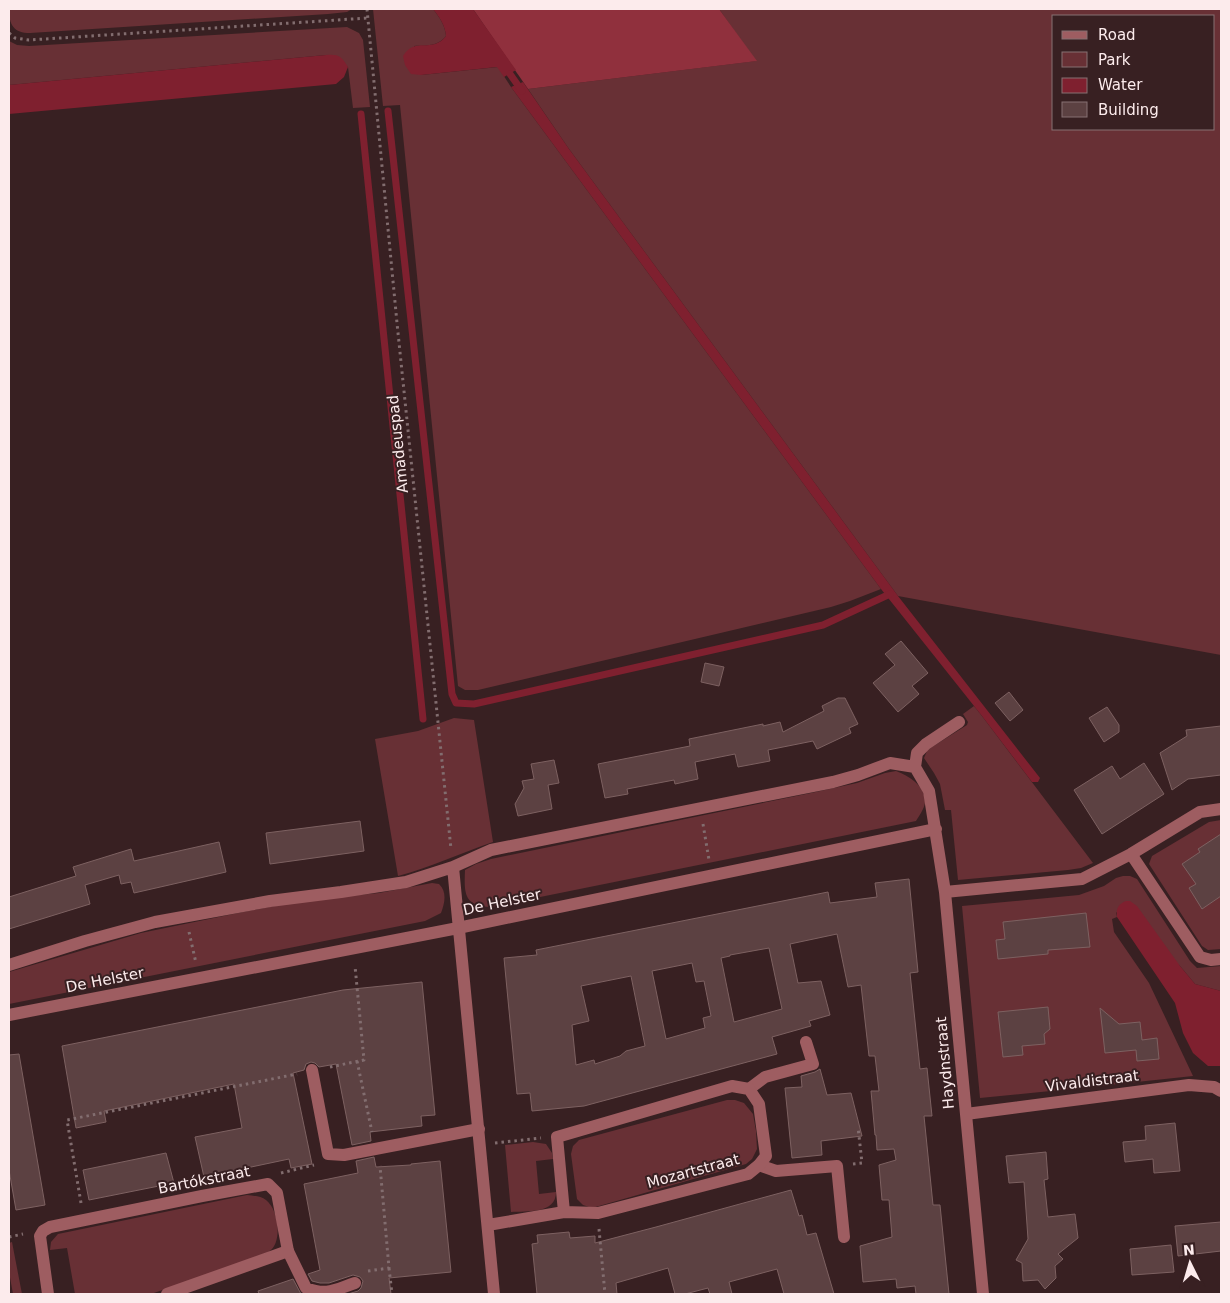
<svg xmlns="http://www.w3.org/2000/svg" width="1230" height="1303" font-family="'DejaVu Sans',sans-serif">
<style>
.green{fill:#683035;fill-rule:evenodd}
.forest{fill:#90303d}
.water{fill:#7f202f}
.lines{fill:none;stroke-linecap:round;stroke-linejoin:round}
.stream{stroke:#7f202f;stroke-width:7}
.building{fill:#5c4142;stroke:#7d6161;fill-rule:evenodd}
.path{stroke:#826d6f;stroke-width:3;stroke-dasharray:2.5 4;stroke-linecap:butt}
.lane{stroke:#9e5d61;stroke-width:12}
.street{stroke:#9e5d61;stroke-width:12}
.labels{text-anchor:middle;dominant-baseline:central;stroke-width:4;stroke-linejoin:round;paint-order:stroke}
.street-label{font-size:15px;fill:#fcebec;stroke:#382022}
</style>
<rect width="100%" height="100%" fill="#382022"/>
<path class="green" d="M 9,9 L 352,9 L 347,12 L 328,14 L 30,33 C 14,33 9,25 9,9 Z
M 373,9 L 433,9 C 440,18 445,25 446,36 C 437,47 427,45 414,46 L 421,75 L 498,67 L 511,87 L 881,589 L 850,601 L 831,607 L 478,690 L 465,690 L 458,686 L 400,105 L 383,106 Z
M 719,9 L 1221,9 L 1221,655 L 898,596 L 569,149 L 528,89 L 756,61 ZM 1054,16 L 1214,16 L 1214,129 L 1054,129 Z
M 347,27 L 359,33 L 363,40 L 370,107 L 353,108 L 348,67 L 326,55 L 9,85 L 9,41 L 17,45 L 29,46 Z
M 974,706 L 982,716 L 1093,863 L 1081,868 L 1068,870 L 958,880 L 951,810 L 945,810 L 940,784 L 934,773 L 924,758 L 927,751 L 932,747 L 967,725 L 968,722 L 963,714 Z
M 454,718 L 474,720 L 493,842 C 461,853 431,867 398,876 L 375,739 L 418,731 Z
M 896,771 C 909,776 926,786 925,803 C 924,809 919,816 916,821 L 491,907 C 464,906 464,894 465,870 L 476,864 L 491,859 L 811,793 L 857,783 L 885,773 Z
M 1221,820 L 1221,949 L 1208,950 L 1202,946 L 1149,864 L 1152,856 L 1209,822 Z
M 1123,876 L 1130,876 L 1137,879 L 1190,961 L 1197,968 L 1221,966 L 1221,991 L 1195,984 L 1180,966 L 1116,912 L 1117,917 L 1112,919 L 1114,932 L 1149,983 L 1193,1076 L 1080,1088 L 980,1098 L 962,906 L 1079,895 L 1104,886 L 1116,878 Z
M 432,883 L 439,884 C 447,892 445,902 441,913 L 425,921 L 9,1004 L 9,972 L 141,933 L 238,913 L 306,900 L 379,893 Z
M 727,1100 L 735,1100 L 744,1103 L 753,1114 L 756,1131 L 757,1149 L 752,1159 L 746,1164 L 592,1208 L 583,1205 L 577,1199 L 571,1154 L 573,1146 L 579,1140 Z
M 533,1142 L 546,1144 L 552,1153 L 553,1159 L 536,1161 L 539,1194 L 556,1192 C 556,1214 527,1211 511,1212 L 505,1145 Z
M 247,1195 C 254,1196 261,1196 266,1200 C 278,1209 282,1238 272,1249 C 270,1251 268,1252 266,1254 L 151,1294 L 75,1294 L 67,1248 L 50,1250 L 51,1242 L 58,1234 Z
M 12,1242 L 22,1294 L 13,1294 L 9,1272 L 9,1243 Z"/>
<path class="forest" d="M 473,9 L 719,9 L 757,61 L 528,89 Z"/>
<path class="water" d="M 433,9 L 473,9 L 516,70 L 504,77 L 497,67 L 421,75 L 411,74 L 405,65 L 403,56 C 415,36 432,54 446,36 C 445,25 440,18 433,9 Z
M 326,55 C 339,54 341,56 348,67 L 344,77 L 336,84 L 9,114 L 9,85 Z
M 523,82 L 569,149 L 898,596 L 1040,778 L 1038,782 L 1032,782 L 982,716 L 881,589 L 511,87 Z
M 1126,901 L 1130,901 L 1137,906 L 1180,966 L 1195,984 L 1221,991 L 1221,1066 L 1208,1066 L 1193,1053 L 1183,1033 L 1175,1003 L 1117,917 C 1116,909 1118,904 1126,901 Z"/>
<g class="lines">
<path class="stream" d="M 510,74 L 522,91
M 388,111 L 452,694 L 456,703 L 474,704 L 823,625 L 890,594
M 361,114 L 423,719"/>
</g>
<path class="building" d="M 901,641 L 928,673 L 912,686 L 919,694 L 898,712 L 873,683 L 895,665 L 885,654 Z
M 705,663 L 724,667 L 719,686 L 701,682 Z
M 1009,692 L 1023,710 L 1010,721 L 995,703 Z
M 838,698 L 845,698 L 858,724 L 849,728 L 851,733 L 817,749 L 813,741 L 768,750 L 770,761 L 738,767 L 735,754 L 695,762 L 698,779 L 675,784 L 674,780 L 627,789 L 628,794 L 605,798 L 598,764 L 690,746 L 689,739 L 763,724 L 763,726 L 780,722 L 783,732 L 824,711 L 822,706 Z
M 1107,707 L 1119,725 L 1119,732 L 1104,742 L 1089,718 Z
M 1221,726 L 1221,775 L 1188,779 L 1172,790 L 1160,753 L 1187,736 L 1186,730 Z
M 554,760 L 559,783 L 548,785 L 552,809 L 518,816 L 515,804 L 524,788 L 522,781 L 534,779 L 531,764 Z
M 1144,763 L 1164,794 L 1102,834 L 1074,790 L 1112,766 L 1120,779 Z
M 360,821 L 364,851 L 270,864 L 266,833 Z
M 1221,834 L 1221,896 L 1202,909 L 1189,888 L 1196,884 L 1182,864 L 1200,852 L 1198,849 Z
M 219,842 L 226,872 L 134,893 L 131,882 L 121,884 L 119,875 L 85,885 L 90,904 L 9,929 L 9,897 L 76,876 L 73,867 L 131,849 L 134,861 Z
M 909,879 L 918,972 L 910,973 L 920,1069 L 927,1068 L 932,1116 L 924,1116 L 933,1205 L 940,1205 L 949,1294 L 916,1294 L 915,1286 L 897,1288 L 896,1279 L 863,1282 L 860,1246 L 892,1237 L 889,1200 L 882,1200 L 879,1165 L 896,1160 L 894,1149 L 877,1150 L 876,1135 L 875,1135 L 871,1091 L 879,1091 L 875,1056 L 869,1056 L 861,985 L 848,987 L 837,934 L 790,944 L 798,983 L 821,981 L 830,1015 L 809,1021 L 811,1026 L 772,1037 L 777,1054 L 584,1106 L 532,1111 L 530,1093 L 517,1094 L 504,958 L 537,955 L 536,950 L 828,892 L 830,903 L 877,897 L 875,883 ZM 769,948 L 782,1009 L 734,1022 L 721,958 L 730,956 L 730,955 ZM 692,963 L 696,982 L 704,981 L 711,1016 L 703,1018 L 705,1028 L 666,1039 L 652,971 ZM 631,976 L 645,1046 L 626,1051 L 620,1056 L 595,1064 L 594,1060 L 576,1065 L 572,1025 L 589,1021 L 581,986 Z
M 1086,913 L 1090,947 L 1048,950 L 1048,954 L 998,959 L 996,940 L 1005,939 L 1003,922 Z
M 422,982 L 435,1115 L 421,1116 L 422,1126 L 370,1132 L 371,1141 L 352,1145 L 336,1064 L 319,1067 L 315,1063 L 311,1062 L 306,1064 L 304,1070 L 293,1073 L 312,1164 L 291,1168 L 289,1159 L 204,1177 L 195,1137 L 242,1128 L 234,1084 L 104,1111 L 106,1122 L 76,1128 L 62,1046 L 343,990 Z
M 1048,1007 L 1050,1029 L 1044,1034 L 1045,1044 L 1022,1046 L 1023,1055 L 1003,1057 L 998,1012 Z
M 1100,1008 L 1119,1024 L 1140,1022 L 1142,1040 L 1157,1038 L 1159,1059 L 1137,1061 L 1136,1050 L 1105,1053 Z
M 19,1054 L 45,1205 L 16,1210 L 9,1170 L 9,1055 Z
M 820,1069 L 827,1095 L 851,1093 L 862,1136 L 821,1141 L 822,1155 L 792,1158 L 785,1088 L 802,1087 L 801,1076 L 815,1072 Z
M 1175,1123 L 1180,1171 L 1154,1173 L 1153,1159 L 1125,1162 L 1123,1142 L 1146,1140 L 1145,1126 Z
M 1046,1152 L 1048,1179 L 1044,1180 L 1048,1217 L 1075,1214 L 1078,1238 L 1058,1254 L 1063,1259 L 1055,1266 L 1056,1278 L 1045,1289 L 1038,1280 L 1023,1281 L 1022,1263 L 1016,1260 L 1028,1239 L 1024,1182 L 1009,1183 L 1006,1156 Z
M 166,1153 L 174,1183 L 89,1200 L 83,1170 Z
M 374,1157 L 376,1167 L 411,1165 L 411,1164 L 440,1161 L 451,1272 L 389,1278 L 391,1294 L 348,1294 L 358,1291 L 361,1288 L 363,1281 L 360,1277 L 353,1275 L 329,1283 L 320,1283 L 312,1281 L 308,1274 L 320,1270 L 304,1184 L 358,1173 L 356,1161 Z
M 791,1190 L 799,1216 L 802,1215 L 807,1235 L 816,1233 L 834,1294 L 784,1294 L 777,1269 L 729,1282 L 732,1294 L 710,1294 L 708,1288 L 685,1294 L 675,1294 L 668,1268 L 616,1283 L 617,1294 L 537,1294 L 532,1244 L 538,1243 L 537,1235 L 569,1232 L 570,1238 L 595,1236 L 595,1243 L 656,1227 Z
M 1221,1222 L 1221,1251 L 1178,1256 L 1175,1226 Z
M 1171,1245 L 1174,1272 L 1132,1275 L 1130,1249 Z
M 293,1279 L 301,1294 L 259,1294 L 258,1291 Z"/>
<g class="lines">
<path class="path" d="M 367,9 L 397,323 L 451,849
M 9,33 L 15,38 L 29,40 L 368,18
M 703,824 L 709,860
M 189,932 L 196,963
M 357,1061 L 372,1132
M 330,1067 L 364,1060 L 355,966
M 495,1143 L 541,1138
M 853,1164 L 862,1163 L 858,1127
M 281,1173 L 314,1165
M 81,1203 L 67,1120 L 297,1074
M 599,1229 L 605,1294
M 9,1237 L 23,1234
M 389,1268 L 392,1294
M 368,1271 L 389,1268 L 380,1166"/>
<path class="lane" d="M 312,1070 L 328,1154 L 344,1155 L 479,1129
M 749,1089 L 765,1077 L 813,1064 L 806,1042
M 759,1165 L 776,1171 L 837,1166 L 844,1237
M 288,1251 L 306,1288 C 327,1296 334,1290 355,1283"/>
<path class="street" d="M 915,767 L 917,753 L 926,744 L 959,722
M 1131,854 L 1200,957 L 1211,960 L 1221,959
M 453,867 L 494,1294
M 945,892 L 1082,879 L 1131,854 L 1200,812 L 1221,809
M 9,965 L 85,941 L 155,922 L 270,901 L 341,892 L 406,882 L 453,867 L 491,850 L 833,782 L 858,775 L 890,763 L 915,767 L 929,791 L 945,892 L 983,1294
M 9,1015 L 458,928 L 936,829
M 966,1114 L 1189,1085 L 1214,1087 L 1221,1091
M 488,1225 L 564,1212 L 598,1213 L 748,1174 L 759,1165 L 766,1156 L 759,1104 L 749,1089 L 732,1086 L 557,1137 L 564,1212
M 48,1294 L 40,1236 L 43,1231 L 50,1227 L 202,1196 L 268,1184 L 277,1193 L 288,1251 L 167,1294"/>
</g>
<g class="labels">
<g class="street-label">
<text transform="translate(398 444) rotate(-96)">Amadeuspad</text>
<text transform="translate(502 902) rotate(-12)">De Helster</text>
<text transform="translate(105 980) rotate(-11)">De Helster</text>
<text transform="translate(945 1063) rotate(-95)">Haydnstraat</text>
<text transform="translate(1092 1081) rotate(-7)">Vivaldistraat</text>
<text transform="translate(693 1171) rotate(-15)">Mozartstraat</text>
<text transform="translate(204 1180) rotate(-11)">Bartókstraat</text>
</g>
</g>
<rect width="1230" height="1303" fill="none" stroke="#fcebec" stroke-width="20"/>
<rect x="1052" y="15" width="162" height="115" fill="#382022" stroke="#867173"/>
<rect x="1062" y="31" width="25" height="8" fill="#9e5d61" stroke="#867173"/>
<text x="1098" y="40" font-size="15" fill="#fcebec">Road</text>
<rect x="1062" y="52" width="25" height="15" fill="#683035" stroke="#867173"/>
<text x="1098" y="65" font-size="15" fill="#fcebec">Park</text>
<rect x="1062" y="78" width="25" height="15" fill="#7f202f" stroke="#867173"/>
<text x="1098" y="90" font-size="15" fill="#fcebec">Water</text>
<rect x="1062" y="102" width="25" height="15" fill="#5c4142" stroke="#867173"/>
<text x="1098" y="115" font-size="15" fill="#fcebec">Building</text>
<g transform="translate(1190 1263) rotate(355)" stroke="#382022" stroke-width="4" paint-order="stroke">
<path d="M0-4L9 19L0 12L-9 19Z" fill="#fcebec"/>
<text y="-8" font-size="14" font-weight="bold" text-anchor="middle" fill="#fcebec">N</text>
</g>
</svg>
